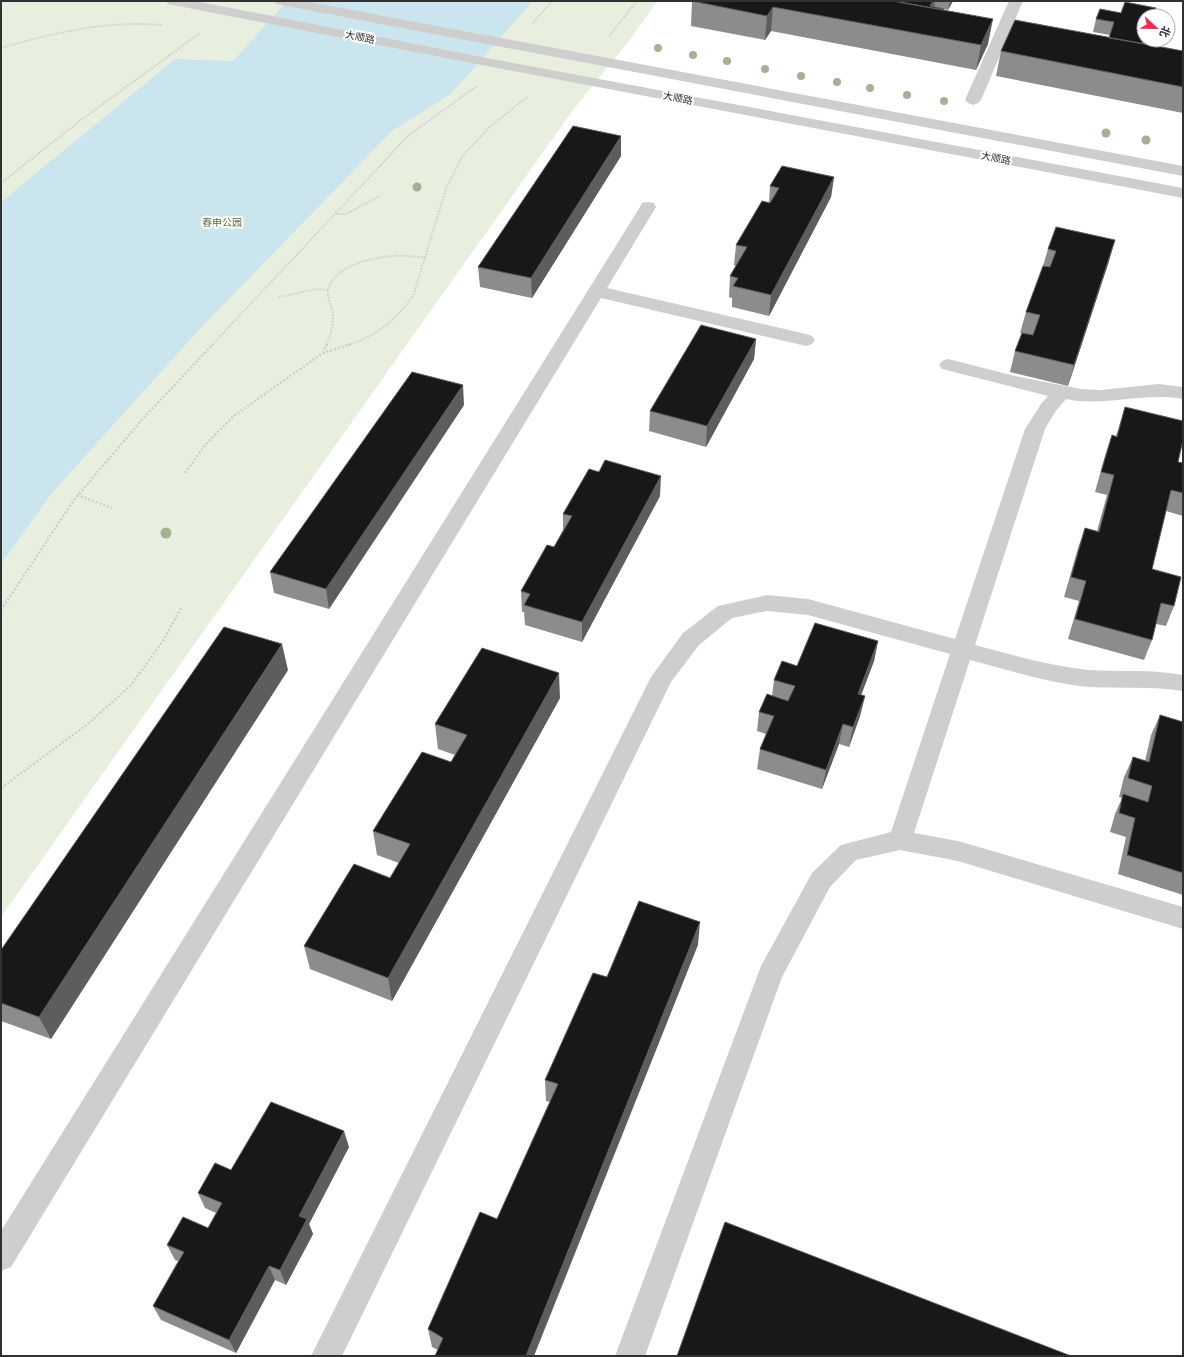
<svg xmlns="http://www.w3.org/2000/svg" width="1184" height="1357" font-family="Raleway,'Noto Sans SC',sans-serif">
<style>
.green{fill:#e9efdf}
.water{fill:#cbe5ef}
.lines{fill:none;stroke-linecap:round;stroke-linejoin:round}
.path-far1{stroke:#cecece;stroke-width:2;stroke-dasharray:1.5 1.5;stroke-linecap:butt}
.path{stroke:#cecece;stroke-width:2.5;stroke-dasharray:2 2;stroke-linecap:butt}
.minor{fill:#cecece;fill-rule:evenodd}
.tree{fill:#a4b193}
.wall{fill:#8c8c8c}
.shaded-wall{fill:#5d5d5d}
.building{fill:#181818;stroke:#5d5d5d}
.labels{text-anchor:middle;dominant-baseline:central;stroke-width:4;stroke-linejoin:round;paint-order:stroke}
.far-street-label{font-size:10px;fill:#313131;stroke:#fff}
.far-park-label{font-size:10px;fill:#5a713b;stroke:#fff}
</style>
<rect width="100%" height="100%" fill="#fff"/>
<path class="green" d="M 1,1 L 657,1 L 632,37 L 573,110 L 1,917 Z"/>
<path class="water" d="M 287,1 L 533,1 L 451,94 L 392,131 L 197,332 L 52,493 L 1,564 L 1,202 L 175,59 L 233,61 Z"/>
<g class="lines">
<path class="path-far1" d="M 533,23 L 552,1
M 609,36 L 637,1
M 1,48 C 54,33 107,20 162,25
M 1,183 L 81,120 L 200,33
M 336,214 L 346,214 L 380,196
M 279,297 L 317,289 L 328,290
M 212,345 L 409,135 L 477,86
M 326,345 C 331,334 335,322 332,309 C 331,304 327,298 328,292 C 331,266 373,257 394,256 C 404,255 415,257 425,257
M 348,345 C 376,337 396,319 413,296 L 446,189 L 463,155 L 490,127 L 527,97"/>
<path class="path" d="M 323,353 L 327,344
M 185,473 L 206,444 L 235,415 L 323,353 L 351,344
M 77,495 L 112,508
M 1,610 L 74,500 L 140,422 L 213,344
M 1,788 L 89,723 L 131,685 L 163,641 L 181,608"/>
<path class="minor" d="M 166,1 L 195,1 L 492,59 L 1183,188 L 1183,198 L 492,67 L 173,5 L 168,4 Z
M 274,1 L 304,1 L 1183,166 L 1183,176 L 281,5 L 276,4 Z
M 1009,1 L 1023,1 L 981,100 L 978,103 L 973,105 L 968,103 L 965,100 Z
M 648,202 L 654,203 L 656,207 L 607,288 L 806,334 L 812,336 L 815,340 L 812,344 L 806,346 L 601,298 L 11,1267 L 1,1271 L 1,1231 L 640,207 L 642,203 Z
M 948,359 L 1015,376 L 1081,389 L 1101,390 L 1159,384 L 1183,387 L 1183,399 C 1144,392 1105,407 1066,399 L 1055,412 L 1045,429 L 975,645 C 1012,655 1050,666 1088,670 C 1120,672 1152,669 1183,675 L 1183,691 C 1152,686 1120,689 1089,687 C 1048,683 1009,670 970,660 L 914,833 L 958,841 L 1183,907 L 1183,929 L 958,861 L 900,850 L 856,860 L 830,887 L 782,977 L 645,1356 L 615,1356 L 761,966 L 812,873 L 841,845 L 891,832 L 950,654 L 808,615 L 767,611 L 732,618 L 699,645 L 671,682 L 342,1356 L 311,1356 L 651,677 L 683,633 L 718,606 L 767,595 L 808,599 L 955,639 L 1025,429 L 1041,404 L 1048,396 L 942,369 L 939,365 L 942,361 Z"/>
</g>
<g class="tree">
<circle cx="658" cy="48" r="4"/>
<circle cx="693" cy="55" r="4"/>
<circle cx="727" cy="61" r="4"/>
<circle cx="765" cy="69" r="4"/>
<circle cx="801" cy="76" r="4"/>
<circle cx="837" cy="82" r="4"/>
<circle cx="870" cy="88" r="4"/>
<circle cx="907" cy="95" r="4"/>
<circle cx="944" cy="101" r="4"/>
<circle cx="1106" cy="133" r="4.5"/>
<circle cx="1146" cy="140" r="4.5"/>
<circle cx="417" cy="187" r="4.5"/>
<circle cx="166" cy="533" r="5.5"/>
</g>
<path class="wall" d="M 692,1 L 899,2 L 899,1 L 953,1 L 948,10 L 944,9 L 944,10 L 988,44 L 976,70 L 771,31 L 765,40 L 691,26 Z
M 1121,13 L 1144,16 L 1144,40 L 1159,40 L 1158,45 L 1157,45 L 1157,46 L 1183,51 L 1183,113 L 996,76 L 1001,51 L 1109,38 L 1110,35 L 1093,32 L 1096,19 Z
M 621,136 L 621,156 L 532,298 L 480,287 L 478,267 Z
M 834,177 L 831,197 L 769,316 L 732,307 L 732,298 L 729,297 L 730,276 L 736,266 L 734,265 L 736,245 L 769,202 L 770,186 Z
M 1048,249 L 1109,261 L 1068,386 L 1010,372 L 1015,351 L 1022,333 L 1020,333 L 1026,312 L 1043,266 Z
M 756,339 L 754,359 L 706,447 L 649,431 L 650,411 Z
M 464,405 L 329,609 L 274,593 L 270,572 Z
M 1125,407 L 1178,462 L 1183,463 L 1183,516 L 1166,511 L 1152,569 L 1174,606 L 1166,626 L 1156,624 L 1152,640 L 1144,660 L 1068,639 L 1079,601 L 1064,597 L 1078,548 L 1085,528 L 1097,531 L 1107,495 L 1095,492 L 1105,456 L 1112,435 L 1116,436 Z
M 660,496 L 582,642 L 525,625 L 524,612 L 522,612 L 521,591 L 554,547 L 563,530 L 563,514 Z
M 878,641 L 874,661 L 861,695 L 865,696 L 860,716 L 849,747 L 839,744 L 822,789 L 757,769 L 760,749 L 766,734 L 757,731 L 759,712 L 772,696 L 774,680 L 797,666 Z
M 288,670 L 51,1039 L 1,1021 L 1,950 Z
M 560,698 L 392,1001 L 310,969 L 304,946 L 390,878 L 399,863 L 377,855 L 373,831 L 451,762 L 455,755 L 438,749 L 435,724 Z
M 1160,715 L 1183,722 L 1183,895 L 1118,874 L 1126,837 L 1110,832 L 1115,814 L 1122,798 L 1119,797 L 1124,777 L 1133,757 L 1145,761 L 1151,735 Z
M 698,945 L 438,1350 L 432,1347 L 428,1329 L 497,1219 L 550,1102 L 546,1101 L 545,1080 L 607,977 Z
M 349,1147 L 309,1224 L 313,1234 L 286,1285 L 275,1280 L 236,1353 L 161,1320 L 153,1306 L 178,1261 L 175,1260 L 167,1245 L 208,1228 L 216,1213 L 205,1208 L 198,1193 L 231,1170 Z"/>
<path class="shaded-wall" d="M 933,1 L 935,1 L 934,7 L 930,6 Z
M 950,1 L 953,1 L 948,10 Z
M 773,7 L 771,31 L 765,40 L 767,16 Z
M 993,19 L 988,44 L 976,70 L 981,45 Z
M 621,136 L 621,156 L 532,298 L 531,278 Z
M 834,177 L 831,197 L 769,316 L 771,295 Z
M 1115,240 L 1109,261 L 1068,386 L 1074,365 Z
M 756,339 L 754,359 L 706,447 L 707,426 Z
M 463,385 L 464,405 L 329,609 L 326,589 Z
M 661,476 L 660,496 L 582,642 L 582,622 Z
M 878,641 L 874,661 L 854,714 L 858,694 Z
M 282,644 L 288,670 L 51,1039 L 39,1017 Z
M 559,673 L 560,698 L 392,1001 L 388,978 Z
M 865,696 L 860,716 L 849,747 L 853,727 Z
M 843,724 L 839,744 L 822,789 L 826,770 Z
M 700,922 L 698,945 L 534,1356 L 526,1356 Z
M 344,1131 L 349,1147 L 309,1224 L 313,1234 L 286,1285 L 280,1270 L 299,1216 Z
M 269,1266 L 275,1280 L 236,1353 L 229,1340 Z"/>
<path class="building" d="M 692,1 L 893,1 L 993,19 L 981,45 L 773,7 L 767,16 Z
M 899,1 L 933,1 L 930,6 L 944,9 L 944,10 L 899,2 Z
M 1125,2 L 1156,8 L 1155,12 L 1167,14 L 1167,16 L 1144,16 L 1144,37 L 1142,43 L 1157,45 L 1156,46 L 1109,38 L 1114,22 L 1096,19 L 1100,9 L 1121,13 Z
M 1015,20 L 1183,51 L 1183,87 L 1001,51 Z
M 573,126 L 621,136 L 531,278 L 478,267 Z
M 782,166 L 834,177 L 771,295 L 733,286 L 738,278 L 730,276 L 747,247 L 736,245 L 762,201 L 770,203 L 779,188 L 770,186 Z
M 1056,227 L 1115,240 L 1074,365 L 1015,351 L 1022,333 L 1033,335 L 1040,315 L 1026,312 L 1043,266 L 1050,267 L 1056,251 L 1048,249 Z
M 701,325 L 756,339 L 707,426 L 650,411 Z
M 412,372 L 463,385 L 326,589 L 270,572 Z
M 1125,407 L 1183,421 L 1183,440 L 1178,462 L 1183,463 L 1183,493 L 1171,490 L 1152,569 L 1181,577 L 1174,606 L 1161,603 L 1152,640 L 1075,619 L 1086,581 L 1071,577 L 1085,528 L 1099,532 L 1114,475 L 1101,472 L 1112,435 L 1117,437 Z
M 605,460 L 661,476 L 582,622 L 524,605 L 530,594 L 521,591 L 547,545 L 554,547 L 572,516 L 563,514 L 589,469 L 599,472 Z
M 815,623 L 878,641 L 858,694 L 865,696 L 853,727 L 843,724 L 826,770 L 760,749 L 774,716 L 759,712 L 767,694 L 788,701 L 795,686 L 774,680 L 782,661 L 797,666 Z
M 224,627 L 282,644 L 39,1017 L 1,1003 L 1,950 Z
M 482,648 L 559,673 L 388,978 L 304,946 L 354,864 L 390,878 L 410,844 L 373,831 L 422,752 L 451,762 L 467,735 L 435,724 Z
M 1160,715 L 1183,722 L 1183,873 L 1127,855 L 1135,818 L 1119,813 L 1123,794 L 1148,802 L 1152,786 L 1128,778 L 1133,757 L 1149,762 Z
M 639,901 L 700,922 L 526,1356 L 435,1356 L 443,1338 L 428,1329 L 480,1212 L 497,1219 L 558,1084 L 545,1080 L 593,973 L 607,977 Z
M 271,1102 L 344,1131 L 299,1216 L 307,1219 L 280,1270 L 269,1266 L 229,1340 L 153,1306 L 184,1252 L 167,1245 L 183,1217 L 208,1228 L 222,1203 L 198,1193 L 215,1163 L 231,1170 Z
M 725,1222 L 1071,1356 L 677,1356 Z"/>
<g class="labels">
<g class="far-street-label">
<text transform="translate(360 37) rotate(11)">大顺路</text>
<text transform="translate(678 98) rotate(11)">大顺路</text>
<text transform="translate(996 158) rotate(11)">大顺路</text>
</g>
<g class="far-park-label">
<text x="222" y="222">春申公园</text>
</g>
</g>
<rect width="1184" height="1357" fill="none" stroke="#313131" stroke-width="4"/>
<g transform="translate(1156 28) rotate(112)"><circle r="19" fill="#ffffff" stroke="#adadad"/>
<path d="M0-3L7 15L0 10L-7 15Z" fill="#f02c4e"/>
<text y="-6" font-size="11" font-weight="bold" text-anchor="middle" fill="#313131">北</text>
</g>
</svg>
